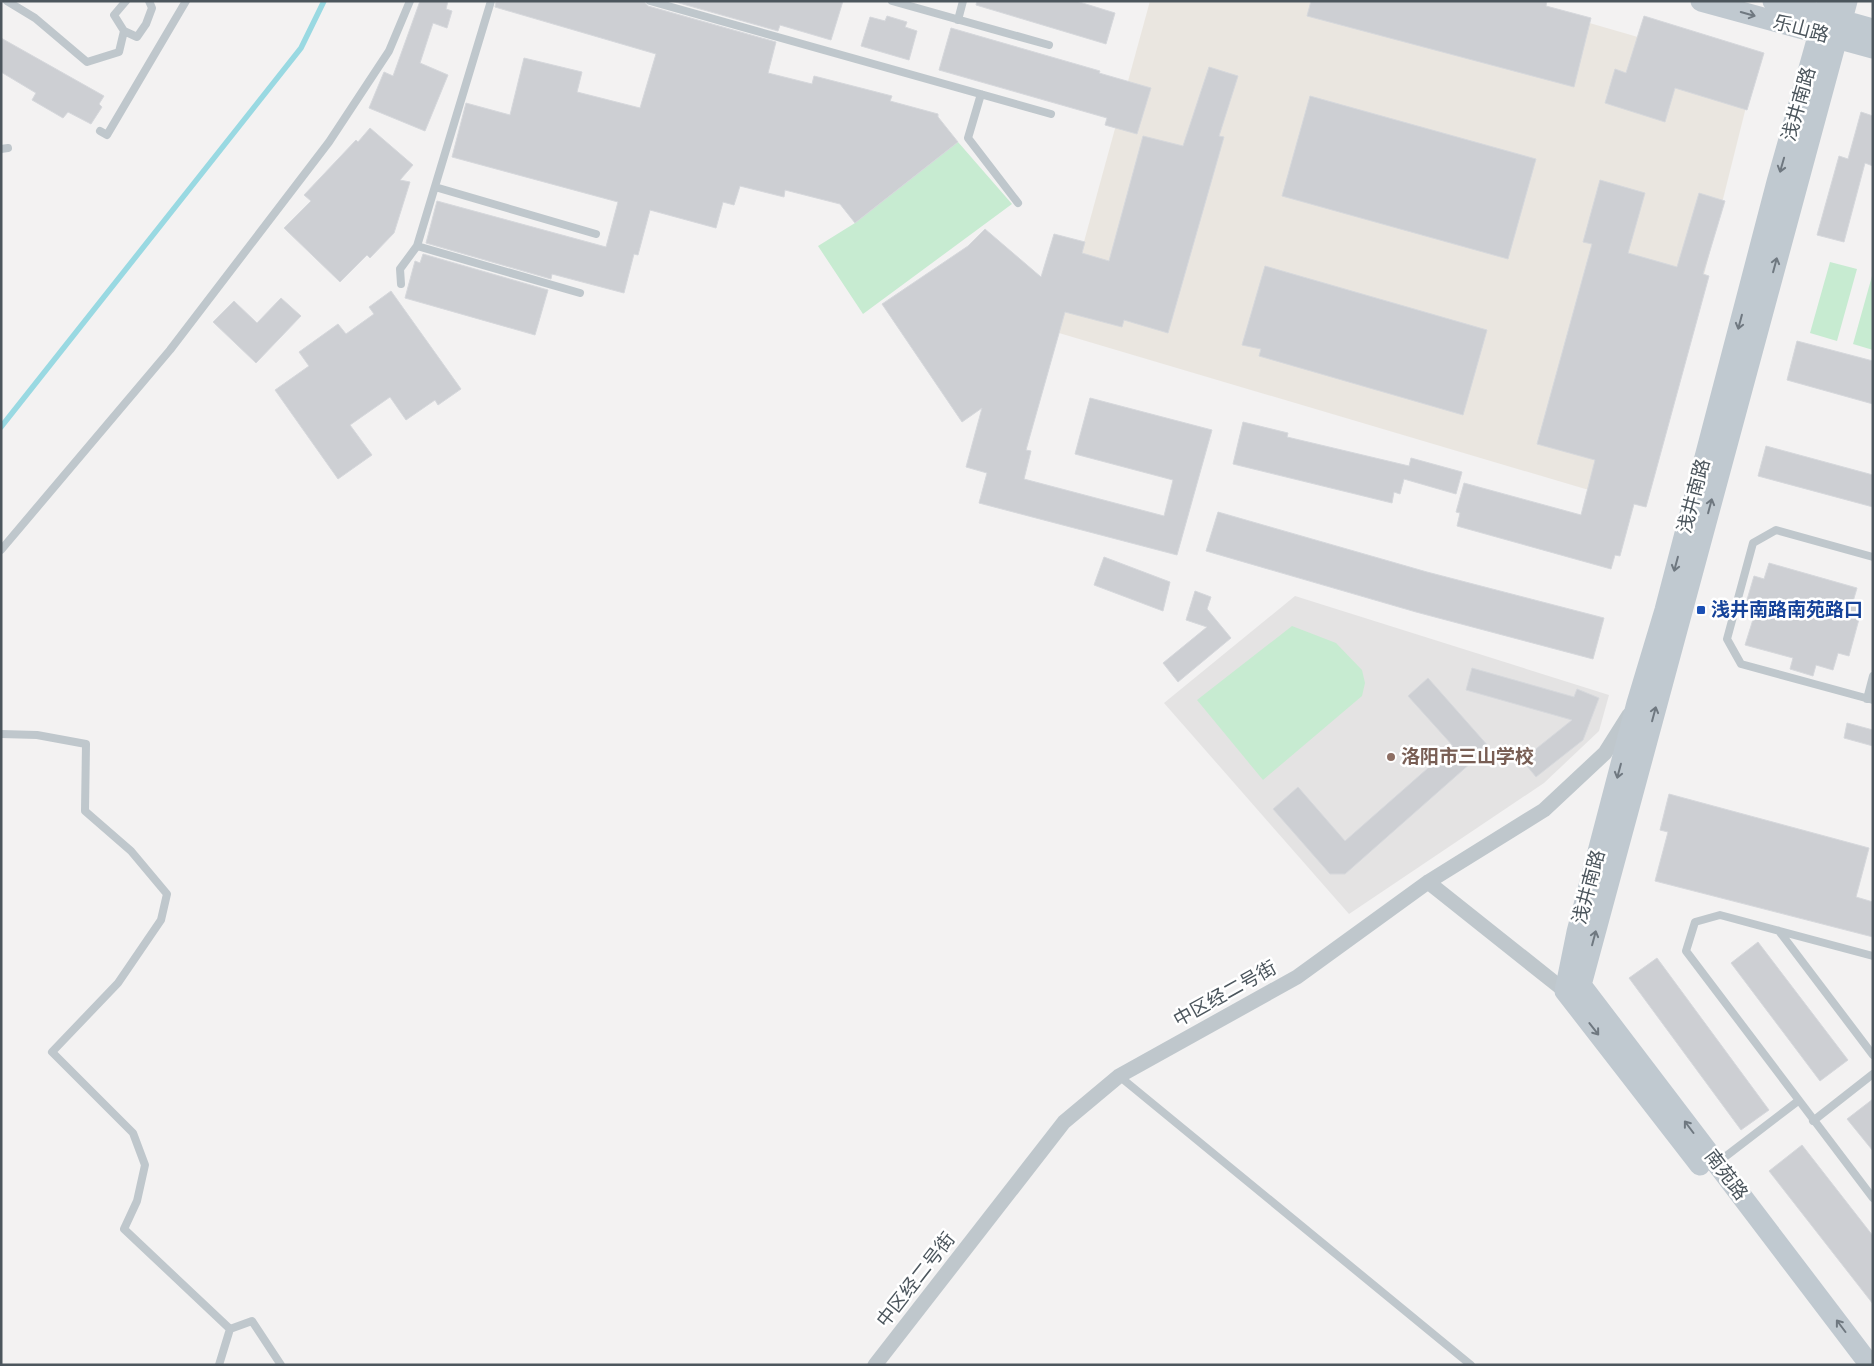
<svg xmlns="http://www.w3.org/2000/svg" width="1874" height="1366" font-family="Signika,'Noto Sans SC',sans-serif">
<style>
.commercial{fill:#eae6e0}
.education{fill:#e4e3e3}
.green{fill:#c7ebd1}
.lines{fill:none;stroke-linecap:round;stroke-linejoin:round}
.stream{stroke:#99d9e2;stroke-width:5.5}
.building{fill:#cdcfd3;stroke:#d6d8dc}
.lane{stroke:#bfc7cc;stroke-width:8}
.street{stroke:#bfc7cc;stroke-width:15}
.secondary{stroke:#c0c9d0;stroke-width:21}
.oneway{stroke:#6f7880}
.transit-dot{fill:#1a4fb4;stroke:#fff;stroke-width:2}
.education-dot{fill:#8d6e63;stroke:#fff;stroke-width:2}
.labels{text-anchor:middle;dominant-baseline:central;stroke-width:5;stroke-linejoin:round;paint-order:stroke}
.street-label{font-size:19px;fill:#4c565d;stroke:#fff}
.transit-label{font-size:19px;font-weight:bold;fill:#164399;stroke:#fff;text-anchor:start}
.education-label{font-size:19px;font-weight:bold;fill:#785e54;stroke:#fff;text-anchor:start}
</style>
<rect width="100%" height="100%" fill="#f3f2f2"/>
<path class="commercial" d="M 1150,1 L 1514,1 L 1755,71 L 1646,507 L 1059,333 Z"/>
<path class="education" d="M 1295,596 L 1609,695 L 1599,731 L 1544,783 L 1349,914 L 1164,703 Z"/>
<path class="green" d="M 958,142 L 1012,204 L 863,314 L 818,246 L 855,223 Z
M 1830,262 L 1857,269 L 1837,341 L 1810,333 Z
M 1872,276 L 1873,276 L 1873,350 L 1853,344 Z
M 1292,626 L 1336,643 L 1362,670 L 1365,683 L 1362,696 L 1263,780 L 1197,700 Z"/>
<g class="lines">
<path class="stream" d="M 1,427 L 301,48 L 324,1"/>
</g>
<path class="building" d="M 420,1 L 448,1 L 446,9 L 452,11 L 447,28 L 433,23 L 420,63 L 448,75 L 425,131 L 369,108 L 384,72 L 393,76 Z
M 496,1 L 644,1 L 648,6 L 776,42 L 768,73 L 812,84 L 814,76 L 892,96 L 890,101 L 938,114 L 938,117 L 958,142 L 855,223 L 840,204 L 785,190 L 784,197 L 740,186 L 734,205 L 723,202 L 716,228 L 650,210 L 638,255 L 634,254 L 624,293 L 552,274 L 551,279 L 426,243 L 437,201 L 606,247 L 618,202 L 452,157 L 466,103 L 510,115 L 524,58 L 582,72 L 577,92 L 640,108 L 656,54 L 495,7 Z
M 672,1 L 843,1 L 831,40 L 780,25 L 778,31 Z
M 977,1 L 1076,1 L 1115,13 L 1106,44 L 976,5 Z
M 1311,1 L 1547,1 L 1546,6 L 1591,18 L 1574,87 L 1307,16 Z
M 887,16 L 907,22 L 905,27 L 917,31 L 909,60 L 861,46 L 870,17 L 885,21 Z
M 1644,16 L 1764,53 L 1747,110 L 1675,88 L 1665,122 L 1605,103 L 1615,69 L 1626,73 Z
M 951,28 L 1100,71 L 1099,73 L 1151,88 L 1137,134 L 1105,125 L 1107,118 L 939,70 Z
M 1,38 L 104,96 L 99,104 L 102,107 L 91,124 L 68,112 L 63,118 L 32,100 L 36,93 L 1,72 Z
M 1209,67 L 1238,76 L 1219,136 L 1224,137 L 1168,333 L 1124,320 L 1122,327 L 1065,312 L 1026,450 L 1031,451 L 1024,479 L 1164,516 L 1173,480 L 1075,454 L 1090,398 L 1212,430 L 1177,555 L 979,503 L 987,473 L 966,467 L 982,408 L 962,422 L 882,304 L 968,246 L 985,229 L 1041,277 L 1054,234 L 1085,242 L 1082,253 L 1109,261 L 1143,136 L 1183,146 Z
M 1310,96 L 1536,159 L 1508,259 L 1282,196 Z
M 1861,112 L 1873,116 L 1873,166 L 1865,163 L 1844,242 L 1817,235 L 1839,156 L 1848,159 Z
M 370,128 L 413,165 L 400,180 L 410,182 L 394,233 L 370,258 L 367,255 L 340,282 L 284,228 L 311,201 L 304,195 L 356,140 L 358,142 Z
M 1600,180 L 1645,193 L 1628,253 L 1677,267 L 1699,193 L 1725,201 L 1703,274 L 1709,276 L 1646,507 L 1634,504 L 1620,556 L 1615,555 L 1611,569 L 1457,526 L 1460,513 L 1456,512 L 1464,483 L 1581,515 L 1595,460 L 1537,444 L 1592,244 L 1583,242 Z
M 423,254 L 548,290 L 535,335 L 405,298 L 415,261 L 420,263 Z
M 1265,266 L 1487,330 L 1463,415 L 1259,356 L 1261,349 L 1242,345 Z
M 391,291 L 461,389 L 438,405 L 435,400 L 406,420 L 390,397 L 350,425 L 372,455 L 338,479 L 275,390 L 309,366 L 299,352 L 338,324 L 346,334 L 374,314 L 369,307 Z
M 281,298 L 301,316 L 256,363 L 213,322 L 234,301 L 257,323 Z
M 1797,341 L 1873,361 L 1873,404 L 1787,380 Z
M 1243,422 L 1288,433 L 1287,437 L 1409,466 L 1411,458 L 1462,472 L 1456,494 L 1404,479 L 1400,494 L 1394,492 L 1392,503 L 1233,464 Z
M 1766,446 L 1873,475 L 1873,507 L 1758,476 Z
M 1218,512 L 1427,572 L 1604,618 L 1593,659 L 1416,612 L 1206,551 Z
M 1104,557 L 1170,582 L 1163,611 L 1094,585 Z
M 1769,563 L 1857,588 L 1852,605 L 1862,608 L 1849,656 L 1838,653 L 1833,670 L 1816,665 L 1813,676 L 1790,669 L 1793,658 L 1745,645 L 1755,613 L 1744,610 L 1754,576 L 1764,579 Z
M 1195,591 L 1211,597 L 1207,609 L 1231,638 L 1178,682 L 1163,663 L 1207,627 L 1186,620 Z
M 1472,668 L 1574,697 L 1577,689 L 1599,698 L 1583,740 L 1536,777 L 1522,760 L 1572,720 L 1466,690 Z
M 1428,678 L 1489,747 L 1345,874 L 1330,874 L 1273,809 L 1298,787 L 1345,841 L 1453,746 L 1408,696 Z
M 1847,723 L 1873,730 L 1873,746 L 1844,738 Z
M 1669,794 L 1869,848 L 1856,897 L 1873,902 L 1873,937 L 1655,881 L 1668,832 L 1660,830 Z
M 1758,942 L 1848,1060 L 1820,1081 L 1731,963 Z
M 1657,958 L 1769,1110 L 1741,1130 L 1629,978 Z
M 1873,1099 L 1873,1151 L 1847,1119 Z
M 1802,1145 L 1873,1236 L 1873,1304 L 1769,1171 Z"/>
<g class="lines">
<path class="lane" d="M 7,1 L 35,18 L 87,62 L 119,52 L 124,31
M 126,1 L 114,15 L 124,31 L 137,37 L 146,24 L 152,8 L 149,1
M 650,1 L 1051,114
M 892,1 L 1049,45
M 958,20 L 963,1
M 981,94 L 968,138 L 1018,203
M 100,131 L 107,135 L 186,1
M 1,149 L 8,148
M 435,187 L 596,234
M 417,246 L 580,293
M 401,284 L 400,269 L 417,246 L 491,1
M 1,550 L 170,350 L 329,142 L 389,51 L 410,1
M 1873,557 L 1776,530 L 1753,543 L 1727,639 L 1741,664 L 1873,700
M 1867,699 L 1873,676
M 1,734 L 37,735 L 86,744 L 85,811 L 131,851 L 167,894 L 161,920 L 118,983 L 52,1052 L 133,1133 L 145,1165 L 137,1201 L 124,1229 L 230,1329
M 1779,931 L 1873,1055
M 1873,956 L 1720,915 L 1695,922 L 1686,951 L 1873,1198
M 1119,1076 L 1471,1365
M 1813,1121 L 1873,1074
M 1717,1163 L 1798,1101
M 219,1365 L 230,1329 L 252,1321 L 281,1365"/>
<path class="street" d="M 1428,882 L 1565,991 L 1573,988
M 875,1365 L 1064,1122 L 1119,1076 L 1297,977 L 1428,882 L 1544,810 L 1605,753 L 1629,715"/>
<path class="secondary" d="M 1701,1 L 1873,48
M 1773,1 L 1873,29
M 1847,1 L 1581,985 L 1870,1365
M 1700,1165 L 1565,991 L 1577,932 L 1637,703 L 1665,610 L 1777,182 L 1828,1"/>
</g>
<defs><path id="oneway-shaft" d="M-6 0H5M1.5-3L5.5 0L1.5 3" fill="none" stroke-width="1.6" stroke-linecap="round" stroke-linejoin="round" transform="scale(1.25)"/></defs>
<g class="oneway">
<use href="#oneway-shaft" transform="translate(1748 14) rotate(16)"/>
<use href="#oneway-shaft" transform="translate(1782 165) rotate(106)"/>
<use href="#oneway-shaft" transform="translate(1775 265) rotate(-75)"/>
<use href="#oneway-shaft" transform="translate(1740 322) rotate(105)"/>
<use href="#oneway-shaft" transform="translate(1710 506) rotate(-75)"/>
<use href="#oneway-shaft" transform="translate(1676 564) rotate(105)"/>
<use href="#oneway-shaft" transform="translate(1654 714) rotate(-75)"/>
<use href="#oneway-shaft" transform="translate(1619 771) rotate(105)"/>
<use href="#oneway-shaft" transform="translate(1594 938) rotate(-75)"/>
<use href="#oneway-shaft" transform="translate(1594 1029) rotate(52)"/>
<use href="#oneway-shaft" transform="translate(1689 1127) rotate(-127)"/>
<use href="#oneway-shaft" transform="translate(1841 1326) rotate(-127)"/>
</g>
<rect class="transit-dot" x="1696" y="605" width="10" height="10" rx="2.5"/>
<circle class="education-dot" cx="1391" cy="757" r="5"/>
<g class="labels">
<g class="street-label">
<text transform="translate(1801 29) rotate(15)">乐山路</text>
<text transform="translate(1799 104) rotate(-74)">浅井南路</text>
<text transform="translate(1694 496) rotate(-75)">浅井南路</text>
<text transform="translate(1589 887) rotate(-75)">浅井南路</text>
<text transform="translate(1225 994) rotate(-29)">中区经二号街</text>
<text transform="translate(1726 1175) rotate(53)">南苑路</text>
<text transform="translate(916 1280) rotate(-52)">中区经二号街</text>
</g>
<g class="transit-label">
<text x="1711" y="610">浅井南路南苑路口</text>
</g>
<g class="education-label">
<text x="1401" y="757">洛阳市三山学校</text>
</g>
</g>
<rect width="1874" height="1366" fill="none" stroke="#4c565d" stroke-width="5"/>
</svg>
